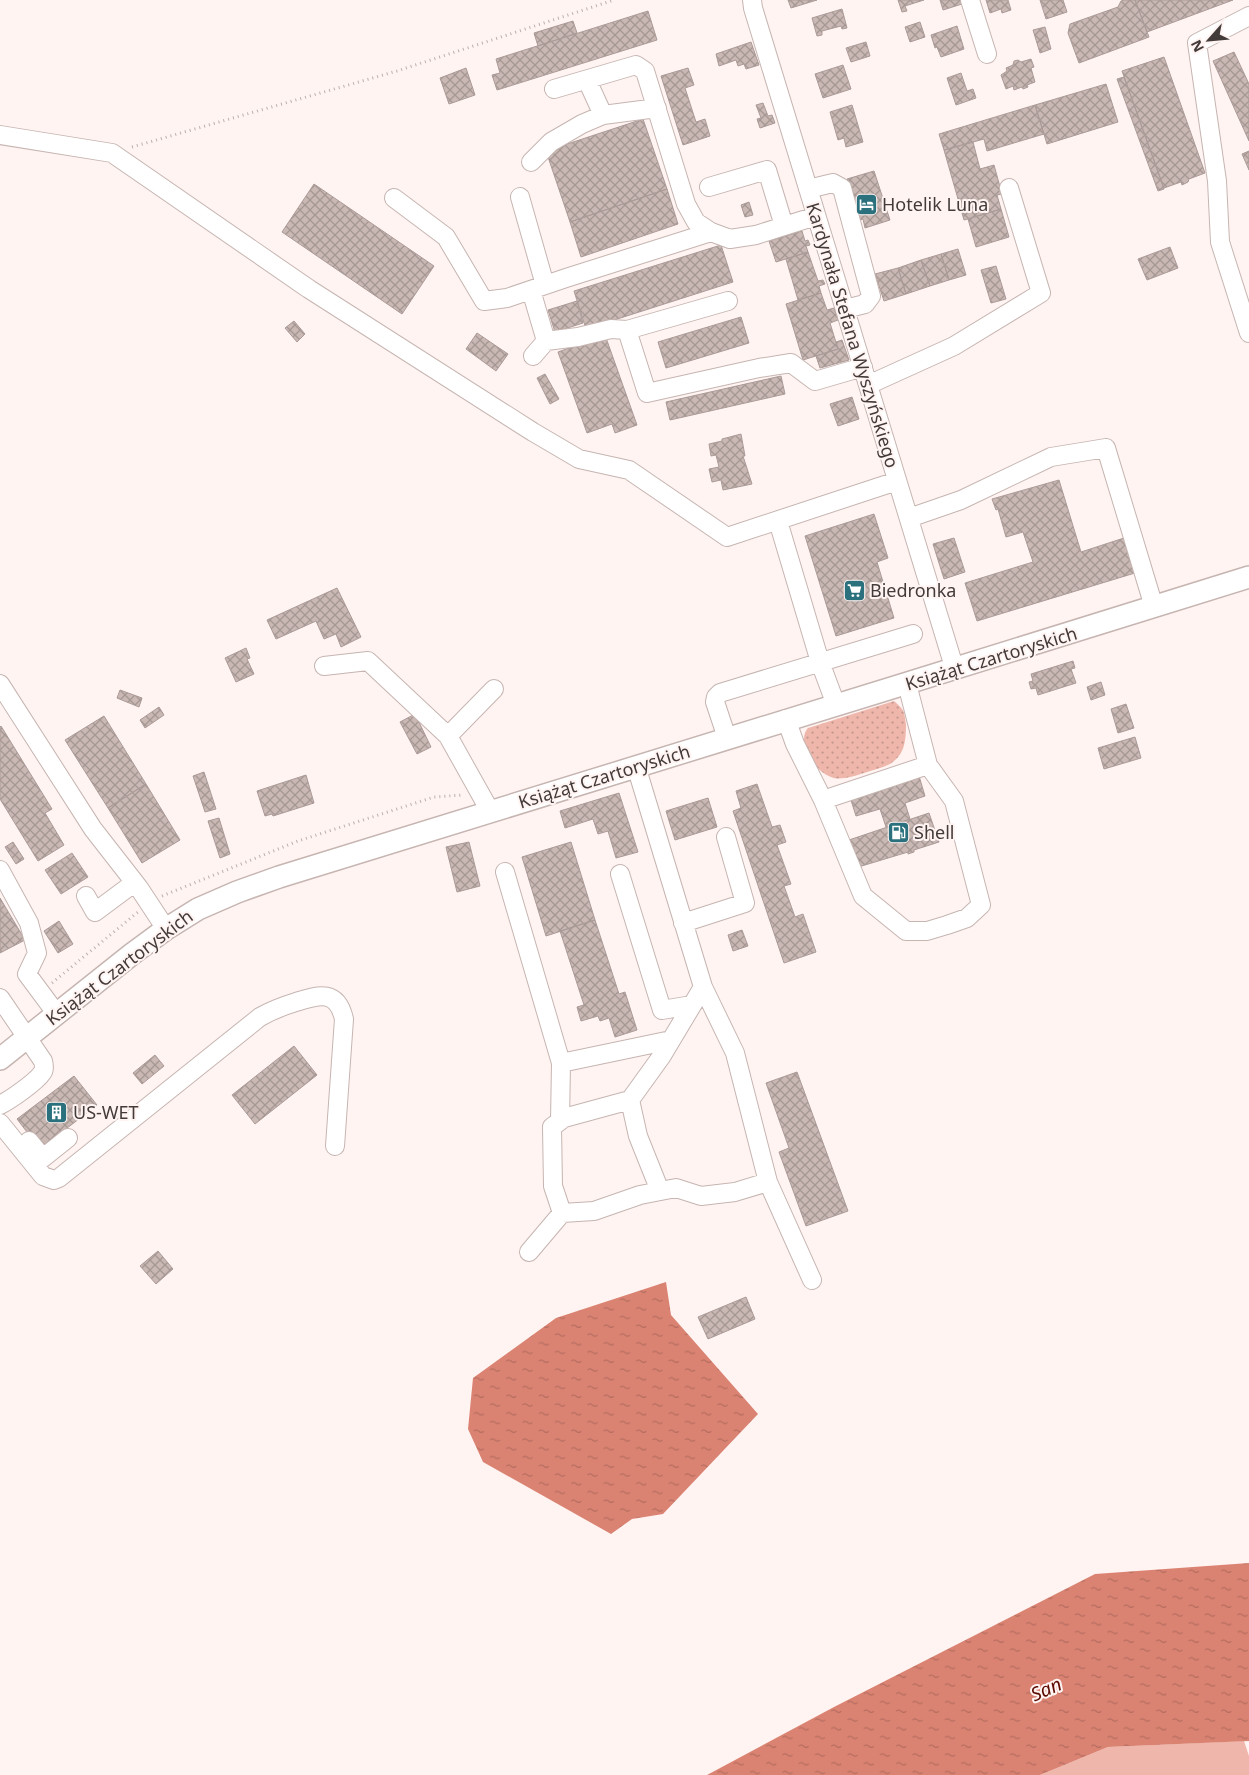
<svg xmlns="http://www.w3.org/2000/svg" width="1249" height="1775" font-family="'Noto Sans',sans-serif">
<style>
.grass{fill:url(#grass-dots)}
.green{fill:#efb7ac}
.water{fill:url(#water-ripples)}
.building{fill:url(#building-cross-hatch);stroke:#ab9b98}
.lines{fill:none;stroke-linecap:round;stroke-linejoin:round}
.minor-casing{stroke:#c6b5b1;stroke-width:20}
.major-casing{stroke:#c6b5b1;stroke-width:24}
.path{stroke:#bab0af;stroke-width:3;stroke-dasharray:1 4;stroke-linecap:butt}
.minor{stroke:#fff;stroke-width:18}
.major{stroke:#fff;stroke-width:21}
.labels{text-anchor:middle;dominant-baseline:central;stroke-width:4;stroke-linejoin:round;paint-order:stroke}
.poi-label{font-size:18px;fill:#423b3a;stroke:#fff4f2;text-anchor:start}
.street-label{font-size:18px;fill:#423b3a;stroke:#fff4f2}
.water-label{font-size:19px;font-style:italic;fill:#5b0b01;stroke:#fff4f2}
</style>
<defs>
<pattern id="grass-dots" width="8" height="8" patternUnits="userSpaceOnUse" patternTransform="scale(1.25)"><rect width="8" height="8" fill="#efb7ac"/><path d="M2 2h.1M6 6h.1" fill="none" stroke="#c3968d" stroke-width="1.8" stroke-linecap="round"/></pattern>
<pattern id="water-ripples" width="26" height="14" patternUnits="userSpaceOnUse" patternTransform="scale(1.25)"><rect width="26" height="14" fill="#db8372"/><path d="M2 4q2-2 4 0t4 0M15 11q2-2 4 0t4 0" fill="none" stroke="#b36c5f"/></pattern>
<pattern id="building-cross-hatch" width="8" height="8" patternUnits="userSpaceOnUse" patternTransform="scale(1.25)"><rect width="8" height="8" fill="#c9b8b4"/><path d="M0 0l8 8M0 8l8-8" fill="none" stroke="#a59793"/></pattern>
</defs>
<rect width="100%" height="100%" fill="#fff4f2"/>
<path class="grass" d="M 894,701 C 897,704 900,706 902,709 C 905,713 905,719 906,724 C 906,740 905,755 890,764 C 882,768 872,770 864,773 C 855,776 840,781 831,777 C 818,772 811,761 806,749 C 803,742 803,733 808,728 Z"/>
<path class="green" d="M 1244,1741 L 1249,1756 L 1249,1775 L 1040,1775 L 1108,1747 Z"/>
<path class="water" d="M 666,1282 L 671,1315 L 758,1414 L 663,1514 L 632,1519 L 611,1534 L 483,1462 L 468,1429 L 473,1378 L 556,1318 Z
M 1249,1563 L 1249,1741 L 1108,1747 L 1040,1775 L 707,1775 L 834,1707 L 1095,1574 Z"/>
<path class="building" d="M 788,0 L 817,0 L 791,8 Z
M 898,0 L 924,0 L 905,6 L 907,11 L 902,12 Z
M 940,0 L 964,0 L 965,3 L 943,10 Z
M 986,0 L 1008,0 L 1011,10 L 1002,13 L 1001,9 L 990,13 Z
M 1040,0 L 1063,0 L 1067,12 L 1046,19 Z
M 1124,0 L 1135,0 L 1149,37 L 1079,63 L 1068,33 L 1070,24 L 1118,7 L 1121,1 Z
M 1135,0 L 1233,0 L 1147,32 Z
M 842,9 L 847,28 L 842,29 L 841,26 L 822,31 L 822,35 L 817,36 L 812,18 Z
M 648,11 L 657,40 L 497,90 L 492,75 L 500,73 L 496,59 Z
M 573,21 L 577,33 L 538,46 L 534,33 Z
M 920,22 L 925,37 L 910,42 L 905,27 Z
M 957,26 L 964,49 L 941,57 L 937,47 L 935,48 L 931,35 Z
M 1045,27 L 1051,49 L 1040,53 L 1033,30 Z
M 751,42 L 759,65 L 746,69 L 744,64 L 738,66 L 736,60 L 719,66 L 716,54 Z
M 866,42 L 870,56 L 851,62 L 846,48 Z
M 1234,52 L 1249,84 L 1249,141 L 1213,61 Z
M 1164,57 L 1205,173 L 1189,179 L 1188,182 L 1182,185 L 1181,182 L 1164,188 L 1122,71 Z
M 1031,59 L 1034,67 L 1031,68 L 1035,82 L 1027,85 L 1028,87 L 1023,89 L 1022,87 L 1014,90 L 1013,86 L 1006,89 L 1001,75 L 1007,71 L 1006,68 L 1013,65 L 1014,61 L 1018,60 L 1021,62 Z
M 843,65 L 851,89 L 823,98 L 815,74 Z
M 466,68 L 475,95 L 449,104 L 440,78 Z
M 688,68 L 694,85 L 685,88 L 696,122 L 705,119 L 710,136 L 683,145 L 661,76 Z
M 961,73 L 967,91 L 973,89 L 976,98 L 956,105 L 947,78 Z
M 1124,77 L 1164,189 L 1158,191 L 1117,79 Z
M 1106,84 L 1118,122 L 1047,144 L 1035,105 Z
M 763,103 L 768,116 L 772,115 L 775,123 L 760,128 L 757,119 L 761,118 L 756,105 Z
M 852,105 L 863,142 L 846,147 L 844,138 L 838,140 L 830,112 Z
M 1035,105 L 1044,134 L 987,151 L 984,139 L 944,150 L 939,134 Z
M 643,119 L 667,189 L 570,222 L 546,151 Z
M 973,142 L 980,169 L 994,165 L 1002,194 L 997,195 L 1001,209 L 964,220 L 944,150 Z
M 1249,151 L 1249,170 L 1242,154 Z
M 874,171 L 890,220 L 865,228 L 863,219 L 860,220 L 847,179 Z
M 314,184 L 434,266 L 402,314 L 282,232 Z
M 667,189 L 678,224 L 581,257 L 570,222 Z
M 749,202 L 753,215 L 745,217 L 741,205 Z
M 1001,209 L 1009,237 L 976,247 L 968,219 Z
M 802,231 L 805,241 L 808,240 L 810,245 L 806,246 L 808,252 L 776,262 L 769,241 Z
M 721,245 L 733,282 L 586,329 L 574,291 Z
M 1170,247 L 1178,268 L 1147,280 L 1138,259 Z
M 958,249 L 966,275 L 949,280 L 941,254 Z
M 808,252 L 818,281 L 823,280 L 825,284 L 819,286 L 821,293 L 798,300 L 786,259 Z
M 941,254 L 949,280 L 930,286 L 921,260 Z
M 921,260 L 930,286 L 906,294 L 898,268 Z
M 996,266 L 1006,299 L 991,303 L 981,270 Z
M 898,268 L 906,294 L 884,301 L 875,274 Z
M 821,293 L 827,310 L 834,308 L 838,320 L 830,323 L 838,349 L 803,360 L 786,304 Z
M 577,301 L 583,323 L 555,332 L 548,310 Z
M 741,317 L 749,343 L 666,368 L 658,342 Z
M 294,321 L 305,334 L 297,342 L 285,328 Z
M 477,333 L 508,354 L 496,371 L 466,349 Z
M 605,335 L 637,425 L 615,433 L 612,424 L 587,433 L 558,352 Z
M 842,340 L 849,360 L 820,368 L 816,356 L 838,349 L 836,342 Z
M 545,374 L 559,399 L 550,404 L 537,378 Z
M 781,376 L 785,394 L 670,420 L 666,402 Z
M 852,397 L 859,419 L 838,426 L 830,404 Z
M 741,434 L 745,456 L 743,456 L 752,484 L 723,490 L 721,480 L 712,482 L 709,469 L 719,467 L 716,455 L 711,456 L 709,444 L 722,441 L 722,439 Z
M 1059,480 L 1081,552 L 1124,538 L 1135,573 L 977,621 L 965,583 L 1033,562 L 1023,532 L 1006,537 L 998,509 L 996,510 L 992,499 Z
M 874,514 L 888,558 L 877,562 L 894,618 L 836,636 L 805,536 Z
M 954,538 L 965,572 L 944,579 L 933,544 Z
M 337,588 L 361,637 L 341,647 L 336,634 L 324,639 L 316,621 L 276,639 L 267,620 Z
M 246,648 L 250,658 L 247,659 L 254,674 L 236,682 L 225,658 Z
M 1073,661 L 1075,668 L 1071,669 L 1076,683 L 1038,695 L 1036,688 L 1031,689 L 1029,682 L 1033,681 L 1031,674 Z
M 1101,682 L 1105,695 L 1091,700 L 1087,687 Z
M 120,690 L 142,698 L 139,707 L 117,698 Z
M 1126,704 L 1134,728 L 1118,733 L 1111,709 Z
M 159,707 L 164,715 L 145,728 L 140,720 Z
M 415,714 L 431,747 L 417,754 L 400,722 Z
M 104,716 L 146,784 L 108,808 L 65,740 Z
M 1,726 L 52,809 L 45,813 L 64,845 L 38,861 L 0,799 L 0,727 Z
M 1135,737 L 1141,758 L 1104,769 L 1098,748 Z
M 204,772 L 216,809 L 205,812 L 193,776 Z
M 306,775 L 314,803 L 273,816 L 272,814 L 265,816 L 257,791 Z
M 919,776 L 925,796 L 905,803 L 910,819 L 886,827 L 880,809 L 856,816 L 850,797 Z
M 146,784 L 180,840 L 142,863 L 108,808 Z
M 757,784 L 772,827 L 780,825 L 786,842 L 777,845 L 791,884 L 784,886 L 795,917 L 803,914 L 816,952 L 784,963 L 733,811 L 741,808 L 736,791 Z
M 619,793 L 638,852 L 616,858 L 608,831 L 598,834 L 593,819 L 565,828 L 560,811 Z
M 708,798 L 717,827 L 675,840 L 666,811 Z
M 929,813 L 939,842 L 914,850 L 914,852 L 908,854 L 908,852 L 855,868 L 846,841 Z
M 219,818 L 230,854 L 220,858 L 208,821 Z
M 13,842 L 24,859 L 16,864 L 5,847 Z
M 469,842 L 480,886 L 457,892 L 446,847 Z
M 571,842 L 595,920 L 546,936 L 522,857 Z
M 72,853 L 88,877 L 61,894 L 45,870 Z
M 0,898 L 25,940 L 0,953 Z
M 595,920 L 619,994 L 625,992 L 637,1030 L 615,1037 L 609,1018 L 600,1021 L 598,1016 L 581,1021 L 577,1007 L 584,1005 L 560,931 Z
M 59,921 L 73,944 L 58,953 L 44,931 Z
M 742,930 L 748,946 L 733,951 L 728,935 Z
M 294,1046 L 317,1075 L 255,1124 L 232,1095 Z
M 155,1055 L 164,1066 L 142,1084 L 133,1073 Z
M 797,1072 L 848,1211 L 806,1226 L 779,1152 L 789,1148 L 766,1083 Z
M 74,1076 L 97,1105 L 40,1149 L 17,1119 Z
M 158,1251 L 173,1269 L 156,1284 L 140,1266 Z
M 746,1297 L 755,1319 L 708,1339 L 698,1317 Z"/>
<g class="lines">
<defs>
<path id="minor" d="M 752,0 L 753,8 L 955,670
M 970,0 L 987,54
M 1249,16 L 1197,43 L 1217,181 L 1220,242 L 1249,333
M 587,80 L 603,115 L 657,108
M 554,89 L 636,65 L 645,71 L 686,204 L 696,222 L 711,232 L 730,239 L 756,235 L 816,216
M 0,135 L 112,153 L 309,289 L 533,432 L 579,459 L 629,470 L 727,537 L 897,481
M 531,162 L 551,142 L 582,124 L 603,115
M 709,187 L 767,170 L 784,226
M 808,189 L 833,183 L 842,188 L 871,296 L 865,304 L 845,309
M 520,197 L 545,285
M 394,198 L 446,237 L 484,301 L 507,298 L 566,278 L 711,232
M 531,290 L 546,341 L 533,356
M 728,301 L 627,330 L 647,393 L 759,368 L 791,363 L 815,381 L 863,367
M 546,341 L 578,337 L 611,329 L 627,330
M 868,385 L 954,346 L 1041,293 L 1009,188
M 909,518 L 961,500 L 1051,457 L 1106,448 L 1154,607
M 778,521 L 820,662 L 836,705
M 324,666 L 368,661 L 448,736 L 490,811
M 0,684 L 93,829 L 139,888 L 166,929
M 786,719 L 795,744 L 823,800 L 863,896 L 906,931 L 927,931 L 947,925 L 967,918 L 981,905 L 954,801 L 928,765 L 907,684
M 448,736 L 494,689
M 727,738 L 715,702 L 716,697 L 720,693 L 913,634
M 636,766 L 703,987 L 661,1057 L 630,1100 L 564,1118 L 552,1127 L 553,1186 L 562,1213 L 594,1211 L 640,1195 L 676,1188 L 701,1196 L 735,1192 L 768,1182 L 735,1053 L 703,987
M 823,800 L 928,765
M 0,870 L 29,923 L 37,953 L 27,974 L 56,1013
M 505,872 L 561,1063 L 560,1121
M 620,874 L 662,1010 L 692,1005
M 86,896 L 95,912 L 134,883
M 683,923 L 745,903 L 726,837
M 0,998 L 43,1061 C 44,1065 45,1070 42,1073 C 36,1082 10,1100 0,1105
M 561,1063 L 671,1040
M 630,1100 L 638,1136 L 660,1191
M 0,1123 L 43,1176 L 54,1180 L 59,1178 L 260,1017 C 272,1010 283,1006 296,1002 C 319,995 337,989 344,1019 L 335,1146
M 29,1141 L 43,1158 L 68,1138
M 768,1182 L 812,1280
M 529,1252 L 562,1213"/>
<path id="major" d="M 0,1059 L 132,954 L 166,929 L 198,909 L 237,892 L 279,877 C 602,777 926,678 1249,577"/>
</defs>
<use href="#minor" class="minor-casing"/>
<use href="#major" class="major-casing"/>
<path class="path" d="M 132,147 L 397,71 L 614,0
M 162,896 L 298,841 L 434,797 L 463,795
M 52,983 L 138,912"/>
<use href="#minor" class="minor"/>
<use href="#major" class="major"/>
</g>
<defs>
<symbol id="hotel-square" viewBox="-11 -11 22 22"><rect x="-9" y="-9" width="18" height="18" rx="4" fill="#2a707d" stroke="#fff4f2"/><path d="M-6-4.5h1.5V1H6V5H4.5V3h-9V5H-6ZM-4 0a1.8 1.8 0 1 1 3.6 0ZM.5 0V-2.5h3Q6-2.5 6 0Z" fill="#fff"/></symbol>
<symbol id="supermarket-square" viewBox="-11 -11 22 22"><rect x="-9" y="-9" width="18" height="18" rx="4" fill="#2a707d" stroke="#fff4f2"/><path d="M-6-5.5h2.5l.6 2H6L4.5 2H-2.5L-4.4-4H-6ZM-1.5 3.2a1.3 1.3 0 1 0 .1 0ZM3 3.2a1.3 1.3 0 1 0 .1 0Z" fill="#fff"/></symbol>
<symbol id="fuel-square" viewBox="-11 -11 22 22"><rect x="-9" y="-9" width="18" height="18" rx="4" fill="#2a707d" stroke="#fff4f2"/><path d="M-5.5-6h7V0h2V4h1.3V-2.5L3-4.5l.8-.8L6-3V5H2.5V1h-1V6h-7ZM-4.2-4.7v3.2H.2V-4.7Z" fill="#fff"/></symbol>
<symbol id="building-square" viewBox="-11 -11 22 22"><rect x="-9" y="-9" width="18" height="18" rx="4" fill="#2a707d" stroke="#fff4f2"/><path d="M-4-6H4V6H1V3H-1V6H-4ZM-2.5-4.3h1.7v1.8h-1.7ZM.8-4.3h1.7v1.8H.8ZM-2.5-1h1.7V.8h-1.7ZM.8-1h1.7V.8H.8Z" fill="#fff"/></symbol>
</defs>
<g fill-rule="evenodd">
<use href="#hotel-square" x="854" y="192" width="25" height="25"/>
<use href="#supermarket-square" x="842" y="578" width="25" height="25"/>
<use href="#fuel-square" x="886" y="820" width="25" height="25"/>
<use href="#building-square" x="44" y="1100" width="25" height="25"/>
</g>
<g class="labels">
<g class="poi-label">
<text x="882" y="204">Hotelik Luna</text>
<text x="870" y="590">Biedronka</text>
<text x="914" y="832">Shell</text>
<text x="73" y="1112">US-WET</text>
</g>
<g class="street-label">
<text transform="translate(853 335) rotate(73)">Kardynała Stefana Wyszyńskiego</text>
<text transform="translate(991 658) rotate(-17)">Książąt Czartoryskich</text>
<text transform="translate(604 776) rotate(-17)">Książąt Czartoryskich</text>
<text transform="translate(119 967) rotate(-37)">Książąt Czartoryskich</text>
</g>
<g class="water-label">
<text transform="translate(1046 1689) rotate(-24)">San</text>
</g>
</g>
<g transform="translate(1209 40) rotate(243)" stroke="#fff4f2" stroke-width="4" paint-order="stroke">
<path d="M0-4L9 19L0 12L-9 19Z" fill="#423b3a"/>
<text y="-8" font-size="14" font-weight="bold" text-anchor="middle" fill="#423b3a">N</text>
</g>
</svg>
